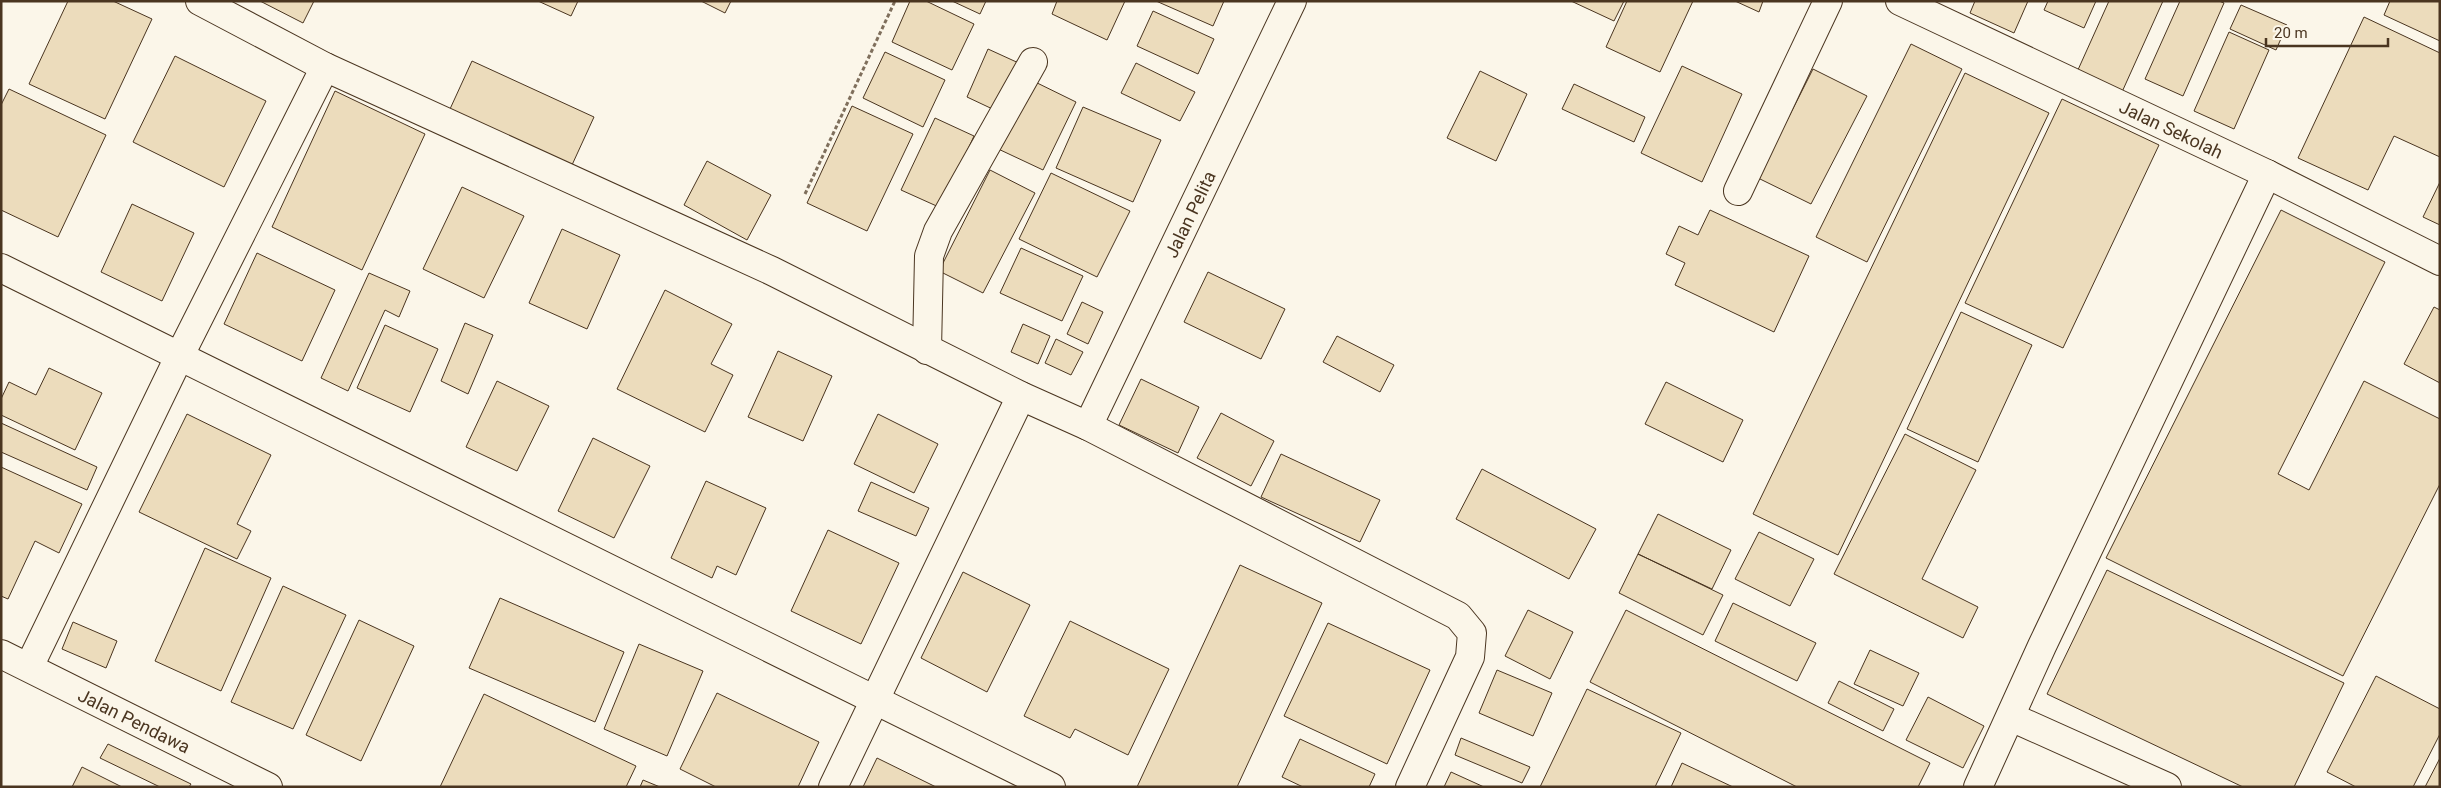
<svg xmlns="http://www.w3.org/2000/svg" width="2441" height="788" font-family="Roboto,sans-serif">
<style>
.building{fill:#ecdcbc;stroke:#4a3520}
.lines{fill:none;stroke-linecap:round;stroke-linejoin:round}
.minor-casing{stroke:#4a3520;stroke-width:30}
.path{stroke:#7f6f5c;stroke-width:3;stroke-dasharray:4 2.5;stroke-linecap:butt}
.minor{stroke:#fbf6e9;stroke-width:28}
.labels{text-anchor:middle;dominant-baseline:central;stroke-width:4;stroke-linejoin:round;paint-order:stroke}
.street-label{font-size:18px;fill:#4a3520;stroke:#fbf6e9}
</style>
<rect width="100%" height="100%" fill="#fbf6e9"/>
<path class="building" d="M 68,1 L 113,1 L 152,19 L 105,119 L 29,84 Z
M 260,1 L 314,1 L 303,23 Z
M 538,1 L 578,1 L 571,16 Z
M 701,1 L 731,1 L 725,13 Z
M 910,1 L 926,1 L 974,24 L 952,70 L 892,42 Z
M 952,1 L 986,1 L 980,14 Z
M 1057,1 L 1125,1 L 1107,40 L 1052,14 Z
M 1156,1 L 1224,1 L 1213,26 Z
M 1571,1 L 1624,1 L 1614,21 Z
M 1627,1 L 1693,1 L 1660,72 L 1606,47 Z
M 1735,1 L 1763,1 L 1759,12 Z
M 1975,1 L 2028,1 L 2014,33 L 1970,13 Z
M 2048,1 L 2096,1 L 2084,28 L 2044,10 Z
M 2109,1 L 2163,1 L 2122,92 L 2077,72 Z
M 2180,1 L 2219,1 L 2224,3 L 2183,96 L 2145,79 Z
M 2390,1 L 2440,1 L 2440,41 L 2384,15 Z
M 2241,5 L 2287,25 L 2276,50 L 2230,29 Z
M 1153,11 L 1214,39 L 1198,74 L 1137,46 Z
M 2364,17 L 2440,53 L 2440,157 L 2394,136 L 2368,190 L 2298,158 Z
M 2229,32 L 2269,50 L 2234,129 L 2194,111 Z
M 1911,44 L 1962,69 L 1867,262 L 1816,237 Z
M 988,49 L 1023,65 L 1001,113 L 967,97 Z
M 885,52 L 945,80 L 923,127 L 863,98 Z
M 175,56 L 266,101 L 224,187 L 133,142 Z
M 472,61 L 594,117 L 572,165 L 450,109 Z
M 1136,63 L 1195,92 L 1180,121 L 1121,93 Z
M 1682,66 L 1742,94 L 1702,182 L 1641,153 Z
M 1813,69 L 1867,96 L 1811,204 L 1758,178 Z
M 1480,71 L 1527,94 L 1496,161 L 1447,138 Z
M 1965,73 L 2049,113 L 1838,555 L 1753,514 Z
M 1027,78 L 1076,102 L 1043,170 L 994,147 Z
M 1574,84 L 1645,117 L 1634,142 L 1562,109 Z
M 9,89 L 106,135 L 58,237 L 1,210 L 1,105 Z
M 335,91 L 425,134 L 362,270 L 272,227 Z
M 2062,99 L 2159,145 L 2063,348 L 1965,303 Z
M 852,106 L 913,134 L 867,231 L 807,203 Z
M 1083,107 L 1161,140 L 1133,202 L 1056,168 Z
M 935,118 L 974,136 L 941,208 L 901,190 Z
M 707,161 L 771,195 L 747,240 L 684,205 Z
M 990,170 L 1035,193 L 983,293 L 939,271 Z
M 1051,173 L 1130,211 L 1097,277 L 1019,239 Z
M 2440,182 L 2440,225 L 2423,217 Z
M 462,187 L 524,216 L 484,298 L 423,269 Z
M 132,204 L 194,233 L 162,301 L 101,272 Z
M 1710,210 L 1809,256 L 1774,332 L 1675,285 L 1685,263 L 1666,254 L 1679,226 L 1698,235 Z
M 2281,210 L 2385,262 L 2278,474 L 2309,490 L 2364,381 L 2440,419 L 2440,484 L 2343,676 L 2106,558 Z
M 562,229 L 620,255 L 587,329 L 529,303 Z
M 1021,248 L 1083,276 L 1062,321 L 1000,293 Z
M 257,253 L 335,290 L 302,361 L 224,324 Z
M 1208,272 L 1285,309 L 1261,359 L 1184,322 Z
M 369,273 L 410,291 L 399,317 L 385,310 L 348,391 L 321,378 Z
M 665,290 L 732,324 L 711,364 L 733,375 L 705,432 L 617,389 Z
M 1082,302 L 1103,312 L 1088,344 L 1067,334 Z
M 2434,307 L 2440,310 L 2440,383 L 2404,364 Z
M 1961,312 L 2032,345 L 1978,462 L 1907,429 Z
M 465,323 L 493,335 L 468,394 L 441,381 Z
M 1023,324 L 1050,336 L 1038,364 L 1011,352 Z
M 385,325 L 438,349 L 410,412 L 357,388 Z
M 1337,336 L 1394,365 L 1380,392 L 1323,362 Z
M 1056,339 L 1083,352 L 1071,375 L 1045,363 Z
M 778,351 L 832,376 L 803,441 L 748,417 Z
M 49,368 L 102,393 L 75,450 L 1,415 L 1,399 L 9,382 L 36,395 Z
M 1141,379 L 1199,407 L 1178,453 L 1119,425 Z
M 497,381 L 549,406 L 517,471 L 466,447 Z
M 1666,382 L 1743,420 L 1723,462 L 1645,424 Z
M 1221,413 L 1274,441 L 1251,486 L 1197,458 Z
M 187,414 L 271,455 L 237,524 L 251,531 L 237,559 L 139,512 Z
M 878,414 L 938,444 L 914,493 L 854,464 Z
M 1,423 L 97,467 L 87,490 L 1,452 Z
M 1905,434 L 1976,470 L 1922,579 L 1978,607 L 1963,638 L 1834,574 Z
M 593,438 L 650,466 L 614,538 L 558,511 Z
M 1281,454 L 1380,500 L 1360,542 L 1261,497 Z
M 1,467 L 82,504 L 59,553 L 35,541 L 8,599 L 1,596 Z
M 1482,469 L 1596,529 L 1569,579 L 1456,519 Z
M 706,481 L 766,508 L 736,575 L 717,566 L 712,578 L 671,558 Z
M 871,482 L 929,508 L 916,536 L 858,511 Z
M 1658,514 L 1731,550 L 1712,589 L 1638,554 Z
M 828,530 L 899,563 L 861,644 L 791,611 Z
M 1759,532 L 1814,559 L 1790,606 L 1735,579 Z
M 205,548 L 271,578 L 221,691 L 155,661 Z
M 1638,554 L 1723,595 L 1703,635 L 1619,593 Z
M 1240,565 L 1322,603 L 1237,787 L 1137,787 Z
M 2107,570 L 2344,683 L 2294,787 L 2243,787 L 2047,694 Z
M 963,572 L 1030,605 L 987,692 L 921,658 Z
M 283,586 L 346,615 L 293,729 L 231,702 Z
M 500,598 L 624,652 L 595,722 L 469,668 Z
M 1733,603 L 1816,643 L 1797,681 L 1715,641 Z
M 1528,610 L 1573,632 L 1550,679 L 1505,656 Z
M 1626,610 L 1930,763 L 1918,787 L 1797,787 L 1590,682 Z
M 359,620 L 414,646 L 361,761 L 306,735 Z
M 1070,621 L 1169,669 L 1128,755 L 1075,729 L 1070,738 L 1024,716 Z
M 73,622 L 117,641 L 106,668 L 62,649 Z
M 1328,623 L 1430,670 L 1387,764 L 1284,716 Z
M 639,644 L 703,671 L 667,756 L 604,729 Z
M 1870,650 L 1919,673 L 1903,706 L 1854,684 Z
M 1497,670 L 1552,693 L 1533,736 L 1479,713 Z
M 2376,676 L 2440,709 L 2440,734 L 2413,787 L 2356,787 L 2327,772 Z
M 1839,681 L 1894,709 L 1883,731 L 1828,703 Z
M 1587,689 L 1681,733 L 1655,787 L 1540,787 Z
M 717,693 L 819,742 L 798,787 L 716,787 L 680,769 Z
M 484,694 L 636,766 L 626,787 L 440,787 Z
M 1928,697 L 1984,726 L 1963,768 L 1906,740 Z
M 1461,738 L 1530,767 L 1522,783 L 1455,755 Z
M 1300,739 L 1375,774 L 1369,787 L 1303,787 L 1282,777 Z
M 108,744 L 191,784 L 189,787 L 160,787 L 100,758 Z
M 877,758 L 936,787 L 863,787 Z
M 2440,758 L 2440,787 L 2425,787 Z
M 1682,763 L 1733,787 L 1671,787 Z
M 82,767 L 122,787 L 72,787 Z
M 1451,772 L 1484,787 L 1444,787 Z
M 643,780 L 660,787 L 640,787 Z"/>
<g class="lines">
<defs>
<g id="minor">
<path d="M 200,1 L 325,67 L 772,271 L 1021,396 L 1088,426 L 1458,616 L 1472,633 L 1470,657 L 1410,787"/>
<path id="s1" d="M 1900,1 L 2267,174 L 2440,261"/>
<path d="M 1738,191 L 1828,1"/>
<path d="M 1,268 L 1051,787"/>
<path d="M 927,350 L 929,256 L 938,231 L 1033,62"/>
<path id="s2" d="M 1088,426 L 1292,1"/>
<path id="s3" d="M 1,654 L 268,787"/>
<path d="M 29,667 L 180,355 L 325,67"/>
<path d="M 2011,717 L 2167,787"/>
<path d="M 833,787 L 1021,396"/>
<path d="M 1978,787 L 2042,646 L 2267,174"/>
</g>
</defs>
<use href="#minor" class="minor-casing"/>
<path class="path" d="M 805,194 L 895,1"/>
<use href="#minor" class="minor"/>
</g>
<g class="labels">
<g class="street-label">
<text stroke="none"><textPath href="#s1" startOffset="300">Jalan Sekolah</textPath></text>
<text stroke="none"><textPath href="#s2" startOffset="235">Jalan Pelita</textPath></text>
<text stroke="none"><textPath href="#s3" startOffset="149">Jalan Pendawa</textPath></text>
</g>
</g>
<rect width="2441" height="788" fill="none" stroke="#4a3520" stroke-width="5"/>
<path d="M2266 38v8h122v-8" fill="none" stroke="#4a3520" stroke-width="2.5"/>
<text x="2274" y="38" font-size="15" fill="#4a3520" stroke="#fbf6e9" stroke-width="4" paint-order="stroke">20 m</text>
</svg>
